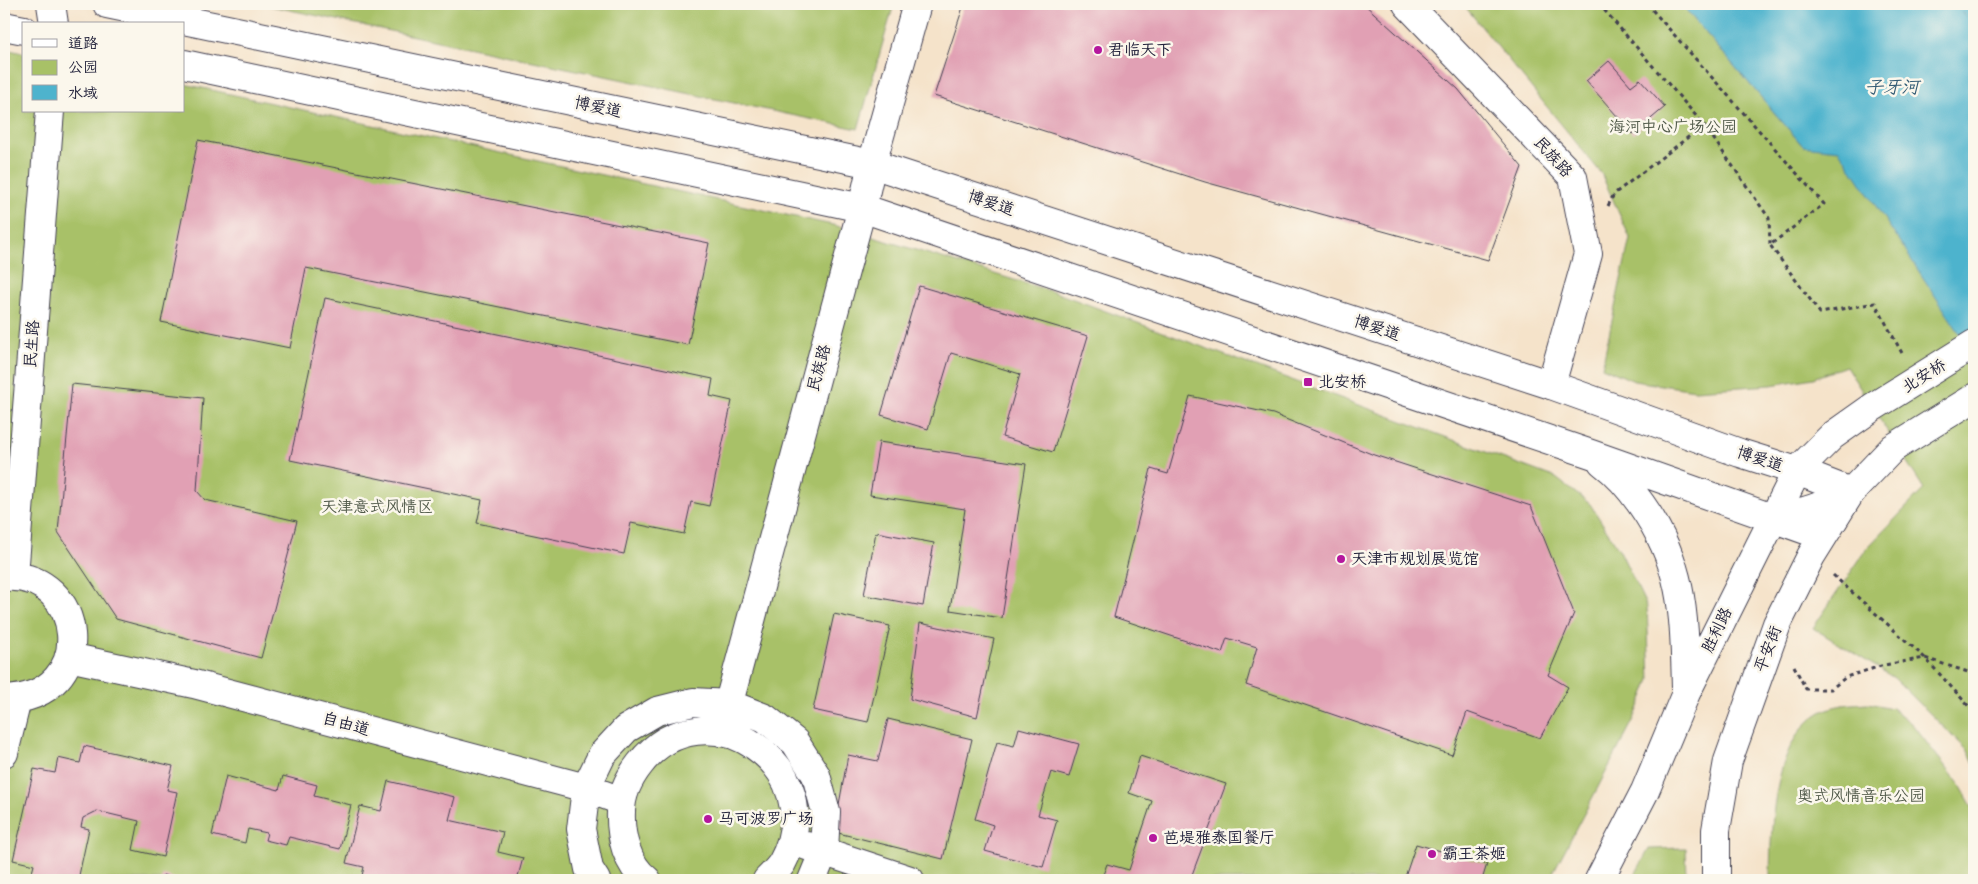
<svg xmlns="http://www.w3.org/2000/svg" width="1978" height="884" font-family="Pangolin,'LXGW WenKai TC',sans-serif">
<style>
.green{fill:#a8c167;stroke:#657251}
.water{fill:#4eb3cd;stroke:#386a84}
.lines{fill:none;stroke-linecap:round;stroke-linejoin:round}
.ferry{stroke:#345c75;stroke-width:1;stroke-dasharray:6 5;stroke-linecap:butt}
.building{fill:#e1a0b4}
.street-casing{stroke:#423f50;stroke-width:30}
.secondary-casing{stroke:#423f50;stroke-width:30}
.path{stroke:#423f50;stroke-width:3;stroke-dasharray:4 4;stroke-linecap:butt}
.street{stroke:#fff;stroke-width:28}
.secondary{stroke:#fff;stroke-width:28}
.poi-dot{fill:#b5179e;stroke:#fbf7ec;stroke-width:2}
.labels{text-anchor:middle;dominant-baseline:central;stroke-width:5;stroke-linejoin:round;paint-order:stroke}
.poi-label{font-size:16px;fill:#22223b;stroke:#fbf7ec;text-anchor:start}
.street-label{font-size:16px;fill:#22223b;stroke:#fbf7ec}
.park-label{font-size:16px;fill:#515a4a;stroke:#fbf7ec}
.water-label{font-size:18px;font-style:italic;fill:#345c75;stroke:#fbf7ec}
</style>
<rect width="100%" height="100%" fill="#fbf7ec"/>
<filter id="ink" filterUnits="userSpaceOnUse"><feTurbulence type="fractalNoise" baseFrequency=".02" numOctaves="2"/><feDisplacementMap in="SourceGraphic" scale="10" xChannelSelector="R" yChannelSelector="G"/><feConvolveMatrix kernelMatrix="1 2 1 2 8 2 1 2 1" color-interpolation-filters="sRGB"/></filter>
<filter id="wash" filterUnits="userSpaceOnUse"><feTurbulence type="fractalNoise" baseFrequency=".0096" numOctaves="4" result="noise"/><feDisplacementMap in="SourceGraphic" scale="20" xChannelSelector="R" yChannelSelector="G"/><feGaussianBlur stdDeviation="1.12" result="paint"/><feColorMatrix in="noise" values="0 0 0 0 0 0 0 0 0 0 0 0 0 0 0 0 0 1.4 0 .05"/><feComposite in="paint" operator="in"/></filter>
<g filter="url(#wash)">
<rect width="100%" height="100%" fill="#f5e3ca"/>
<path class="green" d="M 261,4 L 894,4 L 858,129 Z
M 1463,4 L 1681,4 L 1803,146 L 1974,4 L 1974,763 L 1968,751 L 1894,678 L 1813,628 L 1868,547 L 1924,489 L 1846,366 L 1813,378 L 1771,385 L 1695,390 L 1634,381 L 1602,367 L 1630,238 L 1601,173 Z
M 4,49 L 24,53 L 24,111 L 184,111 L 184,84 L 837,226 L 1057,293 L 1556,478 L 1590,504 L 1620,551 L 1647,607 L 1650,680 L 1634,719 L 1549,880 L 4,880 Z
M 1868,703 L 1892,708 L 1912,724 L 1960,785 L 1974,810 L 1974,880 L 1770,880 C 1771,829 1771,739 1823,711 C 1837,704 1853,704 1868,703 Z
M 1686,848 L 1687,880 L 1632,880 L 1649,849 Z"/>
<path class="water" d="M 1681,4 L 1974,4 L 1974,355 L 1839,150 L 1803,146 Z"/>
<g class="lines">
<path class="ferry" d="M 1956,4 L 1974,27"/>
</g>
<g id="blocks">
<path class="building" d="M 964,4 L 1364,4 L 1458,89 L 1522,167 L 1488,260 L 1205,182 L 934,96 Z
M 1609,61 L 1631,86 L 1640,79 L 1665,107 L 1633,134 L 1586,81 Z
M 198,140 L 709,243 L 688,345 L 306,268 L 290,348 L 161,322 Z
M 919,286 L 1088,336 L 1053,452 L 1002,437 L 1020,374 L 951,353 L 928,429 L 881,415 Z
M 325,298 L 713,379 L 710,396 L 732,401 L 709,506 L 691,502 L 684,534 L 631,523 L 624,554 L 477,523 L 482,500 L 290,460 Z
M 72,384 L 203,398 L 197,491 L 205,500 L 297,521 L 261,658 L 116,619 L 58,532 Z
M 1190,396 L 1273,414 L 1374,455 L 1531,506 L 1574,613 L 1548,675 L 1568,687 L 1540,738 L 1467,712 L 1452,755 L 1246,685 L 1257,647 L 1227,638 L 1222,653 L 1114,617 L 1151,469 L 1168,474 Z
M 879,442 L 1026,464 L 1002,618 L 950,610 L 965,509 L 870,495 Z
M 876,532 L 934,543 L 923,606 L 864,595 Z
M 834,614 L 890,626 L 868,722 L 813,710 Z
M 920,623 L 994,639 L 977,717 L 910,699 Z
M 888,719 L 972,739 L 943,859 L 834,832 L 848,755 L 878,761 Z
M 1019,728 L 1079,744 L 1069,777 L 1051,772 L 1038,815 L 1057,820 L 1043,867 L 985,851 L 993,825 L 975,819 L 997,742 L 1014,746 Z
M 84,746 L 173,766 L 167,790 L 177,792 L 163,857 L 133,850 L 139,821 L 97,811 L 83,818 L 81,827 L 89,829 L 78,880 L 49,880 L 31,876 L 34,865 L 13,860 L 34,769 L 55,773 L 58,758 L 80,763 Z
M 1140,756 L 1226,784 L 1190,880 L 1101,880 L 1107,864 L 1129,870 L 1152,801 L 1129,793 Z
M 226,776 L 279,790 L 283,776 L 317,785 L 314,796 L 351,805 L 340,849 L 289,837 L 286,845 L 265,840 L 267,833 L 248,829 L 245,843 L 212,835 Z
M 388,781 L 455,797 L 449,820 L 503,832 L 498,852 L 523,858 L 517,880 L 361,880 L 364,867 L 346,863 L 360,806 L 381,811 Z
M 1416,844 L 1487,864 L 1482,880 L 1404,880 Z
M 163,875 L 180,880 L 161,880 Z"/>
</g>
</g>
<g filter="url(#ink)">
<use href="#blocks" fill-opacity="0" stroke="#423f50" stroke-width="1"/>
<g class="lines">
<defs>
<path id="street" d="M 1407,4 L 1573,177 L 1588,254 L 1551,385
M 69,657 L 194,684 L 586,788 L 621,801
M 721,732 L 862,208 L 872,164 L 917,4
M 807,846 L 910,880
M 596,880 L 589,869 L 581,829 L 586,788 L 602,755 L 626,729 L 657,711 L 693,702 L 729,704 L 765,718 L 795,742 L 816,775 L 826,812 L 824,851 L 812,880
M 647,880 C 627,865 620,836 621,812 C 621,794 629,778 640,764 C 704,681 835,766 782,863 C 778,869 772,875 767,880"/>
<path id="secondary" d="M 51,4 L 54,24
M 107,4 L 872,164 L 1551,385 L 1740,453 L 1797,471 L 1851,492
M 4,26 L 24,30
M 184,64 L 862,208 L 1591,454 L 1823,536
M 1602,462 C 1618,474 1630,488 1641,504 C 1685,566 1684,617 1686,689
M 1773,519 C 1800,514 1826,505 1851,492
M 14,576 L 50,111
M 4,577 C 85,570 102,697 4,700
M 4,753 L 17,700
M 1599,880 L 1645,791 L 1686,693 L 1797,471 L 1832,436 L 1873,407 L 1974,344
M 1716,880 L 1716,830 L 1728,761 L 1777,624 L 1811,556 L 1851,492 L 1893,448 L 1974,398"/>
</defs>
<use href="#street" class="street-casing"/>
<use href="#secondary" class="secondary-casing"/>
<path class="path" d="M 1599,4 L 1704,125 L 1769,218 L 1770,245
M 1647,4 L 1824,204 L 1770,245 L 1820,313 L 1875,303 L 1903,355
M 1608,206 L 1614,194 L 1704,125
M 1833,575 L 1925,658 L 1974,712
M 1794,666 L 1806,689 L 1831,689 L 1846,677 L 1884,665 L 1925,658 L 1974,674"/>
<use href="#street" class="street"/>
<use href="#secondary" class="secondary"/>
</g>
</g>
<g class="poi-dot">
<circle cx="1098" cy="50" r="5"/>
<rect x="1303" y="377" width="10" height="10" rx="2.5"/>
<circle cx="1341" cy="559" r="5"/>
<circle cx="708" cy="819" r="5"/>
<circle cx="1153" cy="838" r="5"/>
<circle cx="1432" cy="854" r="5"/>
</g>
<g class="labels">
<g class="poi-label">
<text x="1108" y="50">君临天下</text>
<text x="1318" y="382">北安桥</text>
<text x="1351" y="559">天津市规划展览馆</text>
<text x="718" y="819">马可波罗广场</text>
<text x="1163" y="838">芭堤雅泰国餐厅</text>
<text x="1442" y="854">霸王茶姬</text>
</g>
<g class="street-label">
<text transform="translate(598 107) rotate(12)">博爱道</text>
<text transform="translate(1553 157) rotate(48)">民族路</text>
<text transform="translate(991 203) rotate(18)">博爱道</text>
<text transform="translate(1377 328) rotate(18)">博爱道</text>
<text transform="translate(32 344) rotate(-86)">民生路</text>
<text transform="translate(819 368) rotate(-75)">民族路</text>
<text transform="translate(1924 376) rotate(-32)">北安桥</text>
<text transform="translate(1760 459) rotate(18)">博爱道</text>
<text transform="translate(1717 630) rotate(-64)">胜利路</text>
<text transform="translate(1768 649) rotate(-69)">平安街</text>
<text transform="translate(346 724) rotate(15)">自由道</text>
</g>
<g class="park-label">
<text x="1673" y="127">海河中心广场公园</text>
<text x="377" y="507">天津意式风情区</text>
<text x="1861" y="796">奥式风情音乐公园</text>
</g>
<g class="water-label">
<text x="1892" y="87">子牙河</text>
</g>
</g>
<rect width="1978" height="884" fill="none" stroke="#fbf7ec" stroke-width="20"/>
<rect x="22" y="22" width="162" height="90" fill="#fbf7ec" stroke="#a4a2a5"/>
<rect x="32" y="39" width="25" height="8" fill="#ffffff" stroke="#a4a2a5"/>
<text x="68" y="48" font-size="15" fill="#22223b">道路</text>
<rect x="32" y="60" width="25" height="15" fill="#a8c167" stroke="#a4a2a5"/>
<text x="68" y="72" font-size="15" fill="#22223b">公园</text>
<rect x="32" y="85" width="25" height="15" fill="#4eb3cd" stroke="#a4a2a5"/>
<text x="68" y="98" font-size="15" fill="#22223b">水域</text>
</svg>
